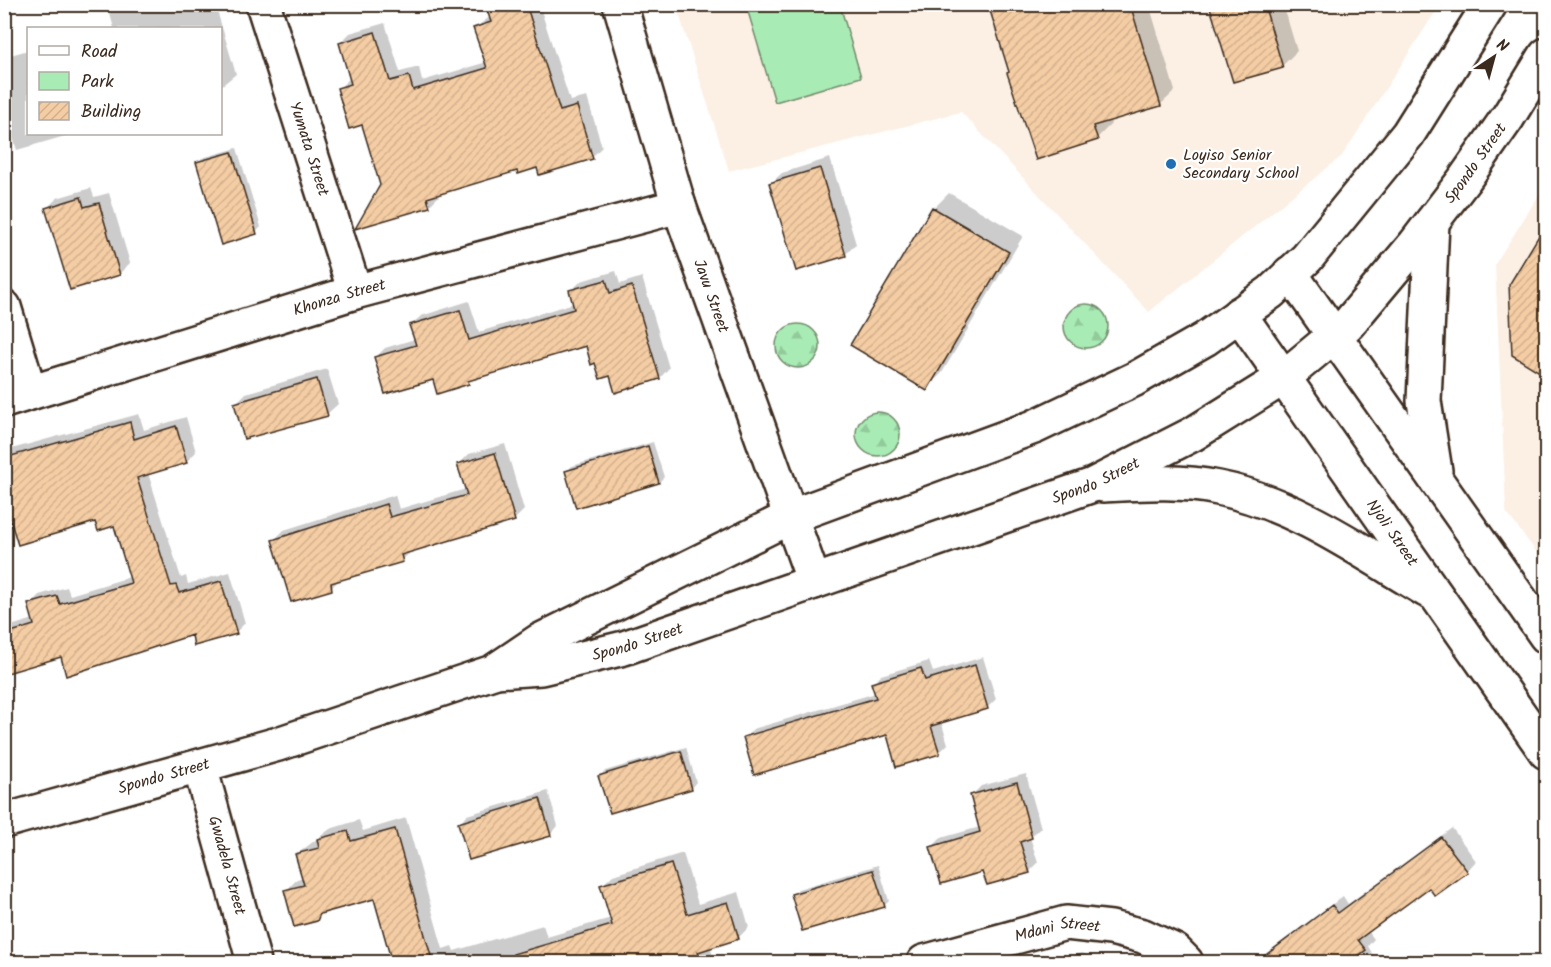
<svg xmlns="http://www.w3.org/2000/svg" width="1551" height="967" font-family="Kalam,sans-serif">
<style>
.built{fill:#fcf0e4}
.forest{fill:url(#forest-firs);stroke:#728a6a;stroke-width:1.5}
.green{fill:#a8ebb5;stroke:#728a6a;stroke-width:1.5}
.shadow{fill:#0003}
.building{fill:url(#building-hatch);stroke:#3b2a1e;stroke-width:1.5}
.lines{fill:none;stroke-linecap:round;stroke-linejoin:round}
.minor-casing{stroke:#3b2a1e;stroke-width:38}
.secondary-casing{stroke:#3b2a1e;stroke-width:38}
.minor{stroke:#fff;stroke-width:33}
.secondary{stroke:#fff;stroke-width:33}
.poi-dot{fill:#1f6fb2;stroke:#fff;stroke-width:2}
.labels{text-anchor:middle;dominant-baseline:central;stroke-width:4.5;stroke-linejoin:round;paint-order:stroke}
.street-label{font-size:16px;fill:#3b2a1e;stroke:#fff}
.poi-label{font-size:16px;fill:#3b2a1e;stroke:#fff;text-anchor:start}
</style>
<defs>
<pattern id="forest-firs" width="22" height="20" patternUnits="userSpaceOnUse" patternTransform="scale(1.5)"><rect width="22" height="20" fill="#a8ebb5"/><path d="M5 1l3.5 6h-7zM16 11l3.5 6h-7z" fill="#92ca9b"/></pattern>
<pattern id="building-hatch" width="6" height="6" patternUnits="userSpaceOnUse" patternTransform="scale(1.5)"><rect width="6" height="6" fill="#f4cda4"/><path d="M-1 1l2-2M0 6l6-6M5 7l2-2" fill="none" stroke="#d2b08d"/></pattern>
</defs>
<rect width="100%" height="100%" fill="#fff"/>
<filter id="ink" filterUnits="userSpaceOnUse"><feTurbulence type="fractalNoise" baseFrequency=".0167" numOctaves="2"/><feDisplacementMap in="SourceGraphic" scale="12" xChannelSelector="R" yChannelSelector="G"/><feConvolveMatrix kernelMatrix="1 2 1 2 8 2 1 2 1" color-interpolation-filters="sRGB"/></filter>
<g filter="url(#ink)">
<path class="built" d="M 676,5 L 1440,5 L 1342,156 L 1149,312 L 961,112 L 729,171 Z
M 1546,184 L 1546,565 L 1506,512 L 1495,264 Z"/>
<path class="forest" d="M1064 326a22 22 0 1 1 44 0a22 22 0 1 1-44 0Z
M776 346a22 22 0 1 1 44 0a22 22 0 1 1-44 0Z
M856 434a22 22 0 1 1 44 0a22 22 0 1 1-44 0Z"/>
<path class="green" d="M 746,5 L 840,5 L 861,77 L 775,102 Z"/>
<path class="shadow" d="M 107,4 L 157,4 L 158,10 L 177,4 L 215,4 L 236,74 L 220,87 L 220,28 L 114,28 Z
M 487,4 L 539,4 L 570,101 L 587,97 L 602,147 L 592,157 L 518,170 L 438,193 L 439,196 L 429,206 L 382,185 L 363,123 L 339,88 L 350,78 L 340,43 L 350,33 L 385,23 L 400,72 L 419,67 L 422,81 L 487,62 L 475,28 L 491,16 Z
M 990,4 L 1149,4 L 1175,91 L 1160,105 L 1110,120 L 1111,124 L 1097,138 L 1010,72 Z
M 1211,4 L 1283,4 L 1297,51 L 1282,66 Z
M 28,50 L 28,134 L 72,134 L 17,150 L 4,110 L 4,57 Z
M 237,148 L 261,227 L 256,232 L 197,163 L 202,158 Z
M 830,158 L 856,244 L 845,255 L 771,183 L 782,173 Z
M 91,188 L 94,197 L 109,193 L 130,263 L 119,274 L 46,209 L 57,198 Z
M 949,193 L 1023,236 L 942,373 L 926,389 L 852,344 L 934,208 Z
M 1546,227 L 1546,374 L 1513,354 L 1511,285 Z
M 616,271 L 620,284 L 642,277 L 669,368 L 660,378 L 611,374 L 596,361 L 587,344 L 473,378 L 468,383 L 434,378 L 375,358 L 385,348 L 415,339 L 411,325 L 421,316 L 469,301 L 479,332 L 574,303 L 571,291 L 581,281 Z
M 327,369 L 338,404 L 327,414 L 235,404 L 246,393 Z
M 139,414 L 144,430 L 186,417 L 196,452 L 186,462 L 148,473 L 181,578 L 186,576 L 188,584 L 230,572 L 245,623 L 236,632 L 193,633 L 62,655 L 4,672 L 4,628 L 34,619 L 29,605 L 39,595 L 67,587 L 70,595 L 130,577 L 115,525 L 10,512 L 4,513 L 4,451 Z
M 653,442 L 664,477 L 659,482 L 567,471 L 572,466 Z
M 505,444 L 524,510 L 514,520 L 412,551 L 402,560 L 341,578 L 331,588 L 274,540 L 284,530 L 395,495 L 399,509 L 466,489 L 459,464 L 469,454 Z
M 983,657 L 996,699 L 987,708 L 941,721 L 948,744 L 939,753 L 888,734 L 745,738 L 753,729 L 876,693 L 873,683 L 881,675 L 929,661 L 933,672 Z
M 686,747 L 696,782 L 691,788 L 600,776 L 605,771 Z
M 1026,774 L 1041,828 L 1030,837 L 1038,863 L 1029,872 L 983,870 L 932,847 L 941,838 L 980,827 L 972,795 L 981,786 Z
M 548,791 L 558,826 L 551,834 L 470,858 L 460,823 L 467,815 Z
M 406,818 L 443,949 L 452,946 L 454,951 L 543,925 L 547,937 L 611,918 L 601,886 L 613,875 L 683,853 L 698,904 L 739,892 L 749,927 L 738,938 L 710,946 L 713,956 L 707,962 L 393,962 L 375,898 L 325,911 L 316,919 L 286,891 L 297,879 L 304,877 L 297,854 L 330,829 L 359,820 L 363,831 Z
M 1452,828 L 1476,861 L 1467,871 L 1429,886 L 1368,931 L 1374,939 L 1368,946 L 1377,962 L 1264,962 L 1262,959 L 1343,896 L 1348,904 Z
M 878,865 L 889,901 L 884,906 L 793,894 L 798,889 Z
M 1082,953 L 1096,959 L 1097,962 L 1050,962 Z"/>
<path class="building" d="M 485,4 L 526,4 L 560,111 L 577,106 L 593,159 L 539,175 L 537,168 L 518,174 L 517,171 L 427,198 L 430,207 L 355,229 L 380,185 L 362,125 L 349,129 L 337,88 L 351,84 L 339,43 L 375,32 L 390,81 L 409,76 L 413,90 L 487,68 L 473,28 L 491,22 Z
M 988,4 L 1130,4 L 1161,106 L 1093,126 L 1098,140 L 1036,160 L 1007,73 L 1009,72 Z
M 1209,4 L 1264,4 L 1283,68 L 1233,82 Z
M 232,152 L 257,234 L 221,245 L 196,162 Z
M 820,168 L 846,256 L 796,271 L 769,183 Z
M 81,197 L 84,207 L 99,203 L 120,275 L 70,290 L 45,208 Z
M 932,207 L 1009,252 L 927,391 L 850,345 Z
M 1546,224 L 1546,376 L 1512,355 L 1509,285 Z
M 606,280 L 610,293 L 632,286 L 660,379 L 615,393 L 610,376 L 600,379 L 595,363 L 591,365 L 586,346 L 468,381 L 469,384 L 437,394 L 433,380 L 385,394 L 374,357 L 416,345 L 409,325 L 460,310 L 469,340 L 574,309 L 569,290 Z
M 317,379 L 328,416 L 244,439 L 234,403 Z
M 130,422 L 134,439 L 176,426 L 187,463 L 137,478 L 171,586 L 176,585 L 179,593 L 221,581 L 237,634 L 194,646 L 192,635 L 66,676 L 61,657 L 4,674 L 4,634 L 34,625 L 28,604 L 57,596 L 60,604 L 131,583 L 114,526 L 98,531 L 95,522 L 18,545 L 4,500 L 4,458 Z
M 648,446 L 659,483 L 576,508 L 565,471 Z
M 495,453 L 515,521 L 401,555 L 403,562 L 331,583 L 332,590 L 291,602 L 272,540 L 386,504 L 390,517 L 467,495 L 457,464 Z
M 975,665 L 988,709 L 931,726 L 940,754 L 896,767 L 887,735 L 754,775 L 743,737 L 876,698 L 871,683 L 921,668 L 925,680 Z
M 681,751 L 692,789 L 610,813 L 598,776 Z
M 1017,782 L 1032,838 L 1020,842 L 1030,873 L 987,885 L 982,872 L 941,884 L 930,847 L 980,832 L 970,795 Z
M 540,798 L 551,836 L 469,860 L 458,823 Z
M 395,829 L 433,963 L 392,963 L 374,899 L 320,914 L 317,921 L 294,927 L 284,890 L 304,885 L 295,854 L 319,848 L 317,839 L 348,831 L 351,841 Z
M 1441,837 L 1468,872 L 1435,896 L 1429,888 L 1358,940 L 1366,950 L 1349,963 L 1255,963 L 1332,905 L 1338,913 Z
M 671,864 L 687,914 L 728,902 L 739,939 L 698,952 L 701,963 L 514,963 L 513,954 L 612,925 L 600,885 Z
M 873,870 L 885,907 L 802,931 L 791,894 Z"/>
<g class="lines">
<defs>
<g id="minor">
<path id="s1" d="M 263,4 L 355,292"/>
<path id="s2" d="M 620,4 L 679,206 L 814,582"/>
<path d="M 4,307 L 30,393"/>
<path id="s3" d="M 4,401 L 355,292 L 679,206"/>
<path id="s4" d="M 200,767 L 254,962"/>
<path id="s5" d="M 924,962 L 1066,923 L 1111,928 L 1143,936 L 1175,951 L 1186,962"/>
</g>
<g id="secondary">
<path d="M 1432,222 L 1424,401 L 1435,471"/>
<path d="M 1290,273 L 1546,636"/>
<path id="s6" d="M 1239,314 L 1546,752"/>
<path d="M 1103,485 C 1141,483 1180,480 1218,488 C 1294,503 1362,552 1428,591"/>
<path id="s7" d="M 495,671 L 541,668 L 624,648 L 1093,485 L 1193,434 L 1283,378 L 1348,324 L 1415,244 L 1464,180 L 1508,117 L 1546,55"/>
<path id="s8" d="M 4,821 L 278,744 L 493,672 L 539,641 L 792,516 L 1034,427 L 1135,379 L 1205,339 L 1271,292 L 1307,258 L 1408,134 L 1490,4"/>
</g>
</defs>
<use href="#minor" class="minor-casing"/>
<use href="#secondary" class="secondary-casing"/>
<use href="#minor" class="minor"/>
<use href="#secondary" class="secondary"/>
</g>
</g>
<circle class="poi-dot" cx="1171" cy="164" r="6"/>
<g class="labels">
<g class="street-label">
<text stroke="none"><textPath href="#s1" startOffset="152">Yumata Street</textPath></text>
<text stroke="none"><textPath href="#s7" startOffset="1136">Spondo Street</textPath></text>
<text stroke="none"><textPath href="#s2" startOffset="306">Javu Street</textPath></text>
<text stroke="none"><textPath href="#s3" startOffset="351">Khonza Street</textPath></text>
<text stroke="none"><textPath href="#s7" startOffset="632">Spondo Street</textPath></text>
<text stroke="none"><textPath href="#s6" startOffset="267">Njoli Street</textPath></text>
<text stroke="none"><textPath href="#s7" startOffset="146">Spondo Street</textPath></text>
<text stroke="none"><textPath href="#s8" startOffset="166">Spondo Street</textPath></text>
<text stroke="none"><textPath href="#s4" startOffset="102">Gwadela Street</textPath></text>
<text stroke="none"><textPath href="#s5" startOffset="138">Mdani Street</textPath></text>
</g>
<g class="poi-label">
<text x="1183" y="155">Loyiso Senior<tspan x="1183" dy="18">Secondary School</tspan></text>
</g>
</g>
<rect width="1551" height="967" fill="none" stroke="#fff" stroke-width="24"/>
<rect x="12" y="12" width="1527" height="943" fill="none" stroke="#3b2a1e" stroke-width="2" filter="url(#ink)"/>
<rect x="27" y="27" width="195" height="108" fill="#ffffff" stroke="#b1aaa5" stroke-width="1.5"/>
<rect x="39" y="46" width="30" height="9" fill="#ffffff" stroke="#b1aaa5" stroke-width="1.5"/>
<text x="81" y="57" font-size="18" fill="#3b2a1e">Road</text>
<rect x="39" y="72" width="30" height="18" fill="#a8ebb5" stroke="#b1aaa5" stroke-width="1.5"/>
<text x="81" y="87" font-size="18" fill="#3b2a1e">Park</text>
<rect x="39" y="102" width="30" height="18" fill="url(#building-hatch)" stroke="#b1aaa5" stroke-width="1.5"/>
<text x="81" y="117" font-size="18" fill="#3b2a1e">Building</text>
<g transform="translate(1494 57) rotate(36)" stroke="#ffffff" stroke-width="4.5" paint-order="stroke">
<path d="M0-4.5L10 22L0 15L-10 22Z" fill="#3b2a1e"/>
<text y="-9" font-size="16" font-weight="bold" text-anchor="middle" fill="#3b2a1e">N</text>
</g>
</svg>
